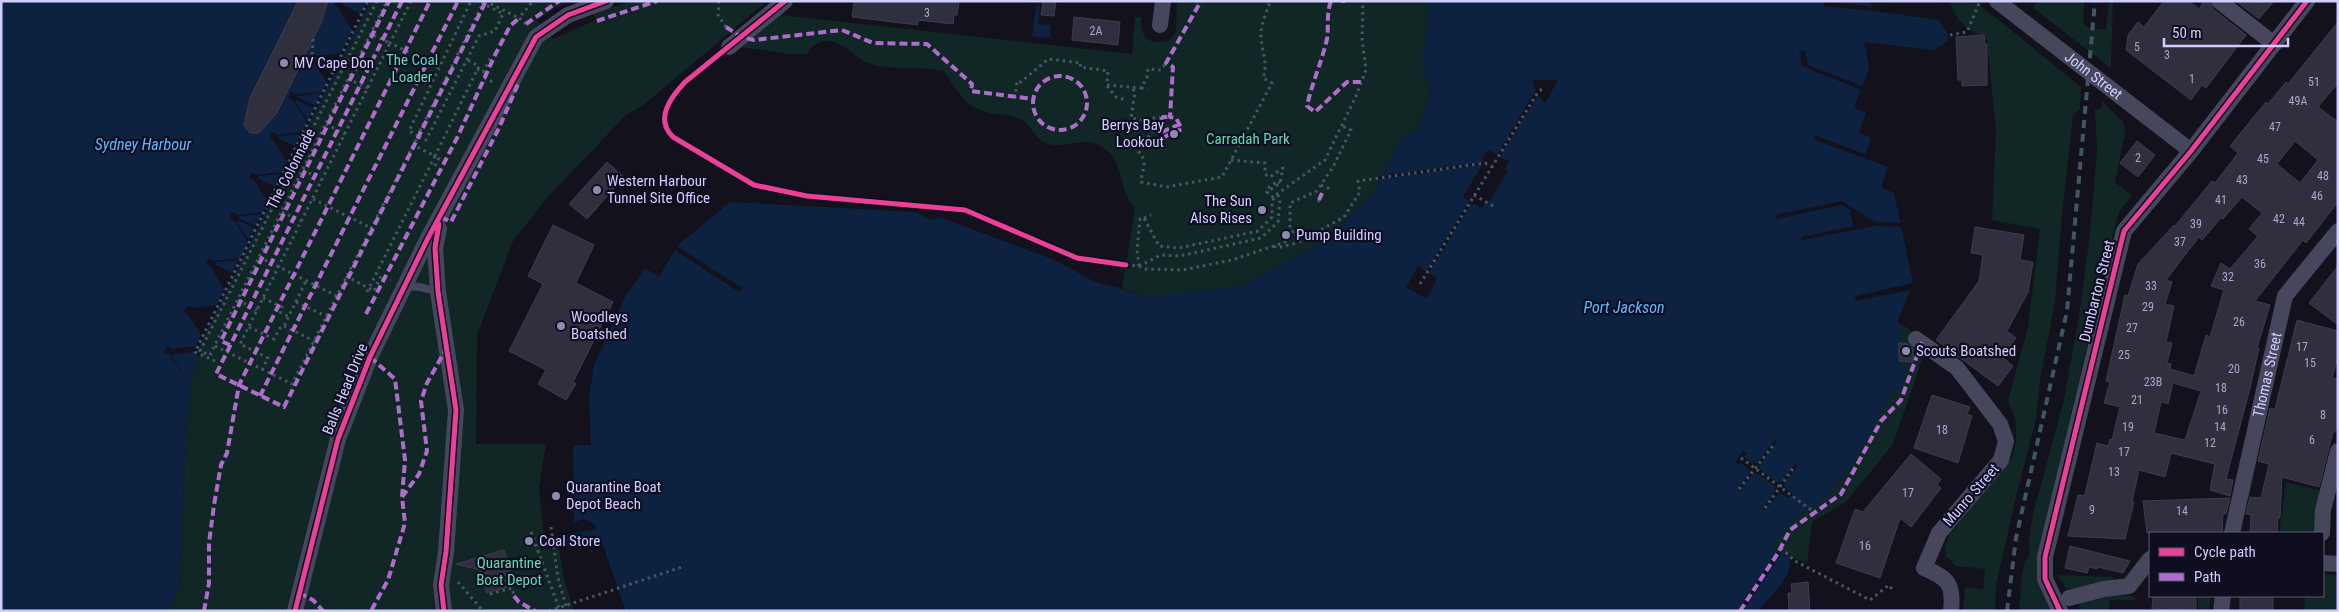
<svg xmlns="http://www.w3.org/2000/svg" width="2339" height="612" font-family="'Roboto Condensed',sans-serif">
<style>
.green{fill:#102726}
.water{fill:#0d2241}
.pier{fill:#12111c;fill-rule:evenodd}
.building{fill:#302f3e;stroke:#3e3b50;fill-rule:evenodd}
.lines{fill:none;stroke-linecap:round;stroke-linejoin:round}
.path{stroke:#485764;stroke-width:3;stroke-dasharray:2.5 4;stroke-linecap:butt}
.lane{stroke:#46465d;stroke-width:8}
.street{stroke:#46465d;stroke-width:16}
.rail{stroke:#3f5664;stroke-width:4;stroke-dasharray:8 6;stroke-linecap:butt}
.path-bridge{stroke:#485764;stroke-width:3;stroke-dasharray:2.5 4;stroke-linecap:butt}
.quiet{stroke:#b06ccc;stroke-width:4;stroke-dasharray:8 4;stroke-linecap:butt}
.cycleway-casing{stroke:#0f0d20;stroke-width:8}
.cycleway{stroke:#ea4096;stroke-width:5}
.poi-dot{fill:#8e8bb0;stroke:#0f0d20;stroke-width:2}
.labels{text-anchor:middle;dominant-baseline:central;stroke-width:4.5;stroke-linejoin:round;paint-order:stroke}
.number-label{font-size:12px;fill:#a8a6cf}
.park-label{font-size:15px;fill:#5adeb7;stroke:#0f0d20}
.poi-label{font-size:15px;fill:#d0cdff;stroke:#0f0d20;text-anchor:start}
.street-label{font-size:15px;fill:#d0cdff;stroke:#0f0d20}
.water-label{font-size:16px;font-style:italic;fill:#5cb9fe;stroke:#0f0d20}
</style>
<rect width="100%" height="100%" fill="#12111c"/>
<path class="green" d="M 372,1 L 567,1 L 537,20 L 553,39 L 596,20 L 593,13 L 632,1 L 767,1 L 646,103 L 625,116 L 545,200 L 513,241 L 477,335 L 476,444 L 546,444 L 539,487 L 544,538 L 539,539 L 541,550 L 559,548 L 563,575 L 574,611 L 168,611 L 179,588 L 188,397 L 199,350 Z
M 1177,1 L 1430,1 L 1422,65 L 1431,93 L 1418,130 L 1401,138 L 1374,193 L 1323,242 L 1243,285 L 1152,298 L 1122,288 L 1135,208 C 1117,189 1126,162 1101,146 C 1084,136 1065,149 1048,144 C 1035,140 1033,127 1023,121 C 1017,116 1005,115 997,114 C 969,112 958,93 944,71 C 922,66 887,71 868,63 C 854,57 844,42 828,41 C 817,40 812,47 807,54 L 789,54 L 741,47 L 781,15 L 1132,54 L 1135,17 L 1141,17 C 1140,39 1150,46 1170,40 L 1176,31 Z
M 1950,1 L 1973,1 L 2000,21 L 2081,87 L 2080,108 L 2073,115 L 2062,214 L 2055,302 L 2040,380 L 2036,419 L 2016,497 L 1996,585 L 1995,611 L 1963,611 L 1965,587 L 1983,589 L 1985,569 L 1956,566 L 1946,556 L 1945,545 L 1950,534 L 2013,456 L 2016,439 L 2016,422 L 2008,400 L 2028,327 L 2040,229 L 1992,220 L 1996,131 L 1987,40 C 1969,29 1955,23 1950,1 Z
M 2036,1 L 2084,1 L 2083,22 L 2086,27 L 2106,30 L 2109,1 L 2113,1 L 2111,68 L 2033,8 Z
M 2102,101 L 2124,123 L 2125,133 L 2115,182 L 2132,196 L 2120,210 L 2117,218 L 2038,557 L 2038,579 L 2052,611 L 2019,611 L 2022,575 L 2025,561 L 2030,554 L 2029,537 L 2034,510 L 2063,404 L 2079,317 L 2090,232 L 2097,149 L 2095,109 L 2101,109 Z
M 1900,324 L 1911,330 L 1909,342 L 1923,357 L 1893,444 L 1846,502 L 1812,522 L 1807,563 L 1768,549 L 1794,520 L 1814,504 L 1878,416 L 1894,389 Z
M 2286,482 L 2322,491 L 2317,533 L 2279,533 Z
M 2323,574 L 2338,575 L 2338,611 L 2304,611 L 2305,596 L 2323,596 Z
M 2057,575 L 2113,577 L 2113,581 L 2070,589 L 2066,588 Z
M 2109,594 L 2132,596 L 2136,598 L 2134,600 L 2110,600 L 2109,611 L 2080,611 L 2078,602 Z
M 2198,596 L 2211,596 L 2209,611 L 2198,611 Z"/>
<path class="water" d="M 1,1 L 372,1 L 199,350 L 188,398 L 179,588 L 168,611 L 1,611 Z
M 1430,1 L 1868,1 L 1874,7 L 1874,11 L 1938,20 L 1947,32 L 1948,41 L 1934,50 L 1864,42 L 1869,68 L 1854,108 L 1866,113 L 1859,133 L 1871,138 L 1864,158 L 1888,167 L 1881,187 L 1894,193 L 1913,283 L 1897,322 L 1900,324 L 1898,361 L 1907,369 L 1901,390 L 1898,392 L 1894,389 L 1854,462 L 1829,495 L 1794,520 L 1769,549 L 1790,557 C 1792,580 1770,595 1758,611 L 626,611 L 601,540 L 564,547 L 562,535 L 596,529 L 595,525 L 584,519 L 574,522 L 573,445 L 591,445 L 589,398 L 594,365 L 625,297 L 645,268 L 659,277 L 679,244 L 730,202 L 916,212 L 930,220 L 939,217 L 1055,260 L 1095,282 L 1152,297 L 1243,285 L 1323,242 L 1374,193 L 1401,138 L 1418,130 L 1431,93 L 1422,65 Z
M 1036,6 L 1040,6 L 1038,24 L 1051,25 L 1050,38 L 1032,36 Z"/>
<path class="pier" d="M 336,1 L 358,1 L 344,2 L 343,5 L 360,14 L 367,1 L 370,1 L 197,351 L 201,353 L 200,356 L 192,352 L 171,355 L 190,386 L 169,354 L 164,352 L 167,346 L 172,349 L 196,346 L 201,335 L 188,314 L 184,312 L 187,306 L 192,308 L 216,305 L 224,289 L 211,267 L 206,264 L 209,258 L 214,261 L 240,258 L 248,243 L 234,220 L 229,218 L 232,212 L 237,215 L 263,212 L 268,203 L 254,180 L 249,178 L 252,172 L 257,175 L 282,172 L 287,162 L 274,141 L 269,138 L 272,132 L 277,135 L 302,132 L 307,123 L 293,100 L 288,98 L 291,92 L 296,94 L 322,92 L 327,83 L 314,62 L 309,59 L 312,53 L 317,56 L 341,53 L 352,30 L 338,7 L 334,5 ZM 321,93 L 315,106 L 297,97 L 298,96 ZM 296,100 L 314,108 L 308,120 L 295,102 ZM 301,134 L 295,146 L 278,138 L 279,136 ZM 281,174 L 275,187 L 258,178 L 259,176 ZM 261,214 L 256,226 L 238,218 L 240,216 ZM 238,220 L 255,228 L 249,240 L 236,222 ZM 238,260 L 232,273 L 215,264 L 216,262 Z
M 1824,1 L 1874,7 L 1874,11 L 1824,6 Z
M 1805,50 L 1808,65 L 1862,86 L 1861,90 L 1802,66 L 1799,52 Z
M 1534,80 L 1556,80 L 1557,82 L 1545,103 L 1538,95 L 1500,157 L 1509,162 L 1505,169 L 1508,171 L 1489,202 L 1486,201 L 1482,208 L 1472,203 L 1429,273 L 1437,278 L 1430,294 L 1425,298 L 1406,287 L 1418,266 L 1426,271 L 1469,201 L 1463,197 L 1482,165 L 1378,179 L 1380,176 L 1484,162 L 1482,159 L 1488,150 L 1497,155 L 1536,90 L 1532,82 Z
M 1814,135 L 1865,154 L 1864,158 L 1813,139 Z
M 1842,201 L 1875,222 L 1901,223 L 1901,227 L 1875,226 L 1802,240 L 1801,237 L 1853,226 L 1850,210 L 1842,205 L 1776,219 L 1775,215 Z
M 677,246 L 742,288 L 739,292 L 675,250 Z
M 1913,283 L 1911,290 L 1856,301 L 1855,296 Z
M 1775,440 L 1777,442 L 1759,465 L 1760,469 L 1778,483 L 1782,482 L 1795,464 L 1798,466 L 1784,484 L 1785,488 L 1793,493 L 1792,495 L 1790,498 L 1779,493 L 1765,510 L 1763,508 L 1775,491 L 1775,487 L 1757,473 L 1753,474 L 1739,491 L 1737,490 L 1751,472 L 1741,462 L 1739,465 L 1735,462 L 1743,451 L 1747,453 L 1744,457 L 1753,464 L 1757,463 Z
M 1777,552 L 1781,554 L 1743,611 L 1738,611 Z"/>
<path class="building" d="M 298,1 L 328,1 L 321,23 L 276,114 L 259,133 L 250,133 L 244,125 L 250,98 Z
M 854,1 L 959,1 L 957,15 L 954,15 L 953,24 L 918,20 L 918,25 L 852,17 Z
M 1043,1 L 1056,2 L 1054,16 L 1041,15 Z
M 2164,1 L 2189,1 L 2199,9 L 2204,1 L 2209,1 L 2213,9 L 2246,35 L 2206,88 L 2202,85 L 2191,100 L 2126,50 L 2128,35 L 2138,22 L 2144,27 Z
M 2236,1 L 2274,1 L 2259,19 Z
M 1074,17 L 1120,22 L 1118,45 L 1072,40 Z
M 2338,22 L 2338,83 L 2318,107 L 2338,122 L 2338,202 L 2306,243 L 2303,240 L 2255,301 L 2270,305 L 2257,348 L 2259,348 L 2250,388 L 2226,479 L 2233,480 L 2230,496 L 2210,490 L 2215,464 L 2171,453 L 2165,477 L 2139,470 L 2132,502 L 2134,502 L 2125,539 L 2068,536 L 2078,495 L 2083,496 L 2085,494 L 2097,443 L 2108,446 L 2110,439 L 2112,440 L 2120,407 L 2104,403 L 2110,382 L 2106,381 L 2125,295 L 2128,296 L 2138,264 L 2174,225 L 2175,226 L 2212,181 L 2215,183 L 2238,153 L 2230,146 L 2266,102 L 2268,104 L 2286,82 L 2288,84 ZM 2295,141 L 2318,160 L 2300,183 L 2277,164 ZM 2242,197 L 2262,213 L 2249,229 L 2258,236 L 2230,269 L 2221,263 L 2211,286 L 2224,290 L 2210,337 L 2206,335 L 2194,376 L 2170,369 L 2171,364 L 2167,363 L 2172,343 L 2166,342 L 2174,306 L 2165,304 L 2172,282 L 2166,280 L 2199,237 L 2202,240 L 2221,218 L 2223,219 ZM 2173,383 L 2201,391 L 2185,440 L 2154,433 L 2161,402 L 2168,404 Z
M 1984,35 L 1985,44 L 1987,44 L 1987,85 L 1962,86 L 1962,80 L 1958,80 L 1956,37 Z
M 2137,141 L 2155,155 L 2138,177 L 2120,163 Z
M 607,162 L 624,177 L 587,219 L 569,204 Z
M 553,225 L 594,245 L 576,283 L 613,302 L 573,382 L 576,384 L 566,400 L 538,384 L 546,370 L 509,351 L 543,284 L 528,276 Z
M 1975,227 L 2024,235 L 2020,260 L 2033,262 L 2028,292 L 2007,331 L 2016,338 L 2002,357 L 2013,366 L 1998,386 L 1936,340 L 1979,281 L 1983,255 L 1971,253 Z
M 2338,266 L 2338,325 L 2309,303 Z
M 2297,320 L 2338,331 L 2338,357 L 2332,378 L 2338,379 L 2338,422 L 2335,432 L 2333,432 L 2319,487 L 2282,477 L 2280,518 L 2278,518 L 2277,533 L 2250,533 L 2251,515 L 2246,514 L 2250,497 L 2261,498 L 2269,464 L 2258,461 L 2270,408 L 2275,409 Z
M 1899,343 L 1907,344 L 1913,349 L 1913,362 L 1899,361 Z
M 1932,395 L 1970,407 L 1967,414 L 1972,416 L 1958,463 L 1914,448 Z
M 1911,454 L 1941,479 L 1937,485 L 1941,488 L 1911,527 L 1900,518 L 1880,578 L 1836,563 L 1855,509 L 1863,512 Z
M 2230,498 L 2226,514 L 2223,513 L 2222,533 L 2147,533 L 2143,501 Z
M 2070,546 L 2130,561 L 2123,573 L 2098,567 L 2097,569 L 2089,567 L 2087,573 L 2065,568 Z
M 504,550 L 514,585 L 487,593 L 480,570 L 456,564 Z
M 1808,582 L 1810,611 L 1789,611 L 1788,593 L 1792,593 L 1791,584 Z
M 2153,596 L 2196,596 L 2196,611 L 2152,609 Z
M 2240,596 L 2273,596 L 2273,611 L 2240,611 Z"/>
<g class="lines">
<path class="path" d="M 377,1 L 200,351 L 210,355 L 387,1
M 411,1 L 390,43 L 440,68
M 485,1 L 519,18
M 719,1 L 718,15 L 726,27
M 526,24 L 519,18 L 533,1
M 1950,35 L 1967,32 L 1980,1
M 313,39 L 312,57 L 335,69
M 477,69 L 483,72 L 491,57 L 493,58
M 484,78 L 495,83
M 348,79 L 368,88
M 1107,86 L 1116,97 L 1126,100
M 1141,88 L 1148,89
M 1133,89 L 1135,92 L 1131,118 L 1141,120 L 1160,117
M 1015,98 L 1017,81 L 1021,82 L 1048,59 L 1081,63 L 1080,67 L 1108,71 L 1107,85 L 1141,88 L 1147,78 L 1148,69 L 1161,70 L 1166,63
M 1161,120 L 1138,151 C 1149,162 1142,169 1141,182 L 1166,187 L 1222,177 L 1272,83 L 1263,78 C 1269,63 1260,48 1261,32 C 1262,22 1267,11 1270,1
M 326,124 L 345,134
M 420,131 L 418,136 L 426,140 L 479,36 L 495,31 L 503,14 L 478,1
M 1231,160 L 1265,163 L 1265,174 L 1270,177 L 1283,168 L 1280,183 L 1267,192 L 1274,198
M 435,166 L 439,158 L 435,156 L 479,66 L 467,60
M 303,170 L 322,180
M 1321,185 L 1330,189
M 1268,188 L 1278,181 L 1280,183
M 1474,195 L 1493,206
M 313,199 L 371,228
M 1318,202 L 1319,200
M 282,212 L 301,221
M 1144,218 L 1151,215
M 1274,246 L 1277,248 L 1297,243 L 1344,217 L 1360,192 L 1358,181 L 1485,163 L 1492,167
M 259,257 L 337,296
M 1126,265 L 1139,266 L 1146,269 L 1183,270 L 1232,260 L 1285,242 L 1293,232 L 1290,228 L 1290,203 L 1317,191 L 1333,167 L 1351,130 L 1342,126
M 1139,266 L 1137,250 L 1140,219 L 1144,218 L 1159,246 L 1179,248 L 1258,231 L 1272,217 L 1272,201 L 1277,194 L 1325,160 L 1356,96 L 1366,70 L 1362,38 L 1363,1
M 1139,266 L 1161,255 L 1180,256 L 1261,238 L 1278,222 L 1280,199 L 1277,194
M 346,276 L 374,291 L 381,276 L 391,280
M 1420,284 L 1538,92 L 1545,87
M 367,292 L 435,156 L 413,145
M 263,298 L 282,307 L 280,312 L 289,317
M 238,300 L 257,310
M 296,302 L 326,316
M 284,326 L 314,341
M 249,327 L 274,339 L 280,328 L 284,326 L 306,281
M 215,346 L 292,384 L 418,136 L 409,131 L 471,1
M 215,361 L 195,352 L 368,1
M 262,370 L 268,358 L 240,344 L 390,43 L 371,34
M 1741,458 L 1814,512
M 1739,489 L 1775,443
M 1765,508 L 1794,467
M 551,527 L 558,578 L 566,606
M 531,532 L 559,608
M 527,546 L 535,544
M 1781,548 L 1795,561 L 1870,600 L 1889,585 L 1894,592
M 458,582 L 483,611
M 490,594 L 512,588 L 514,596
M 549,611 L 682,567"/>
<path class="lane" d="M 406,286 L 420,287 L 438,292"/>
<g class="street">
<path id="s1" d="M 1997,1 L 2191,151"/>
<path d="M 2219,1 L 2274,44"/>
<path d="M 1160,25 L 1163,1"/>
<path d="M 729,47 L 785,1"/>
<path d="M 439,229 L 435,248 L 438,292 L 456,410 L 446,552 L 441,585 L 444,611"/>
<path d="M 1916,339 L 1957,368 L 2000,424 L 2006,441 L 2001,460 L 1939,533 L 1924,568 C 1948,578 1954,584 1951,611"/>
<path id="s2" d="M 2232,533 L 2285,296 L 2338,231"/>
<path d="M 2322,533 L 2323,510 L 2338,451"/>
<path d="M 2323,563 L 2338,564"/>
<path d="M 2069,598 L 2104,589 L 2129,586 L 2150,559"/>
<path d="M 295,611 L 338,439 L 370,357 L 427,240 L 536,37 L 568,15 L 606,1"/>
<path d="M 2060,611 L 2045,579 L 2045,557 L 2124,231 L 2191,151 L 2307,1"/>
<path d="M 2221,611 L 2223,596"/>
</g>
<path class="rail" d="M 2007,611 L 2016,538 L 2067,311 L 2095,1"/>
<path class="path-bridge" d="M 420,131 L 484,1"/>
<path class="quiet" d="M 402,1 L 216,374 L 284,407 L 486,1
M 1331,1 C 1326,14 1329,26 1327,39 C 1322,61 1312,83 1307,106 L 1315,112 L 1347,82 L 1362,82
M 1341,1 L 1345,1
M 597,21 L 657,1
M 526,24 L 559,1
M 726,27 L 741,37 L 754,40 L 842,30 L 873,43 L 927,44 L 972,84 L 971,91 L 1033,99
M1033 103a27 27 0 1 1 54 0a27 27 0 1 1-54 0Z
M 1161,120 L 1163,117 L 1170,117
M 1180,124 L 1162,132 L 1164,137 L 1182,129 L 1176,118 L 1170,117 L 1173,67 L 1166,63 L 1201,1
M 1319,200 L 1322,193
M 441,217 L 451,222 L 499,128 L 518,84
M 366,314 L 458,136 L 495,55 L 510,26 L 519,18
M 230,345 L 221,341 L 389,1
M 370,357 L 395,379 L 405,460 L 402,497 L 405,523 L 388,580 L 371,611
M 260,396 L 458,1
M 402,497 L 419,474 L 427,451 L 421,401 L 427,383 L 445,351
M 299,593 L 313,600 L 323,611
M 514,596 L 519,602 L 535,611
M 204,611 L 209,583 L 209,543 L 214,505 L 221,465 L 227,453 L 239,385 L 430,1
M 1740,611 L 1778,553 L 1790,530 L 1841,494 L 1881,421 L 1901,400 L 1922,342"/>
<defs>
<path id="cycleway" d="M 785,1 L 685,82 C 671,97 654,119 673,137 L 754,185 L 807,196 L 965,210 L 1077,258 L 1126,265
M 439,224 L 435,248 L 438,292 L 456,410 L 446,552 L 441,585 L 444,611
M 295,611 L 338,439 L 370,357 L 427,240 L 536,37 L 568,15 L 606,1
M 2060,611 L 2045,579 L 2045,557 L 2124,231 L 2191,151 L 2307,1"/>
</defs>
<use href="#cycleway" class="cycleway-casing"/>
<use href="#cycleway" class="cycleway"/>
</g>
<g class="poi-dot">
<circle cx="284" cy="63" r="5"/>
<circle cx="1174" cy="134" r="5"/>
<circle cx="597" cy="190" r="5"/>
<circle cx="1262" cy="210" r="5"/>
<circle cx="1286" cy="235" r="5"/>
<circle cx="561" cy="326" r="5"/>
<circle cx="1906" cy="351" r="5"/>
<circle cx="556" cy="496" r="5"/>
<circle cx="529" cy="541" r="5"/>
</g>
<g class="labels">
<g class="number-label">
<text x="927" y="13">3</text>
<text x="1096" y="31">2A</text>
<text x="2137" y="47">5</text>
<text x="2167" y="55">3</text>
<text x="2192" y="79">1</text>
<text x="2314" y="82">51</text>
<text x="2298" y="101">49A</text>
<text x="2275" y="127">47</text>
<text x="2138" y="158">2</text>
<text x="2263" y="159">45</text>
<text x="2323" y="176">48</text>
<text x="2242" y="180">43</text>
<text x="2317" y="196">46</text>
<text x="2221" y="200">41</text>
<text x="2279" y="219">42</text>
<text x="2299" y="222">44</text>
<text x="2196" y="224">39</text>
<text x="2180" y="242">37</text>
<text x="2260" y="264">36</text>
<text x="2228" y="277">32</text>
<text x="2151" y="286">33</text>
<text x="2148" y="307">29</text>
<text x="2239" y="322">26</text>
<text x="2132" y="328">27</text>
<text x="2302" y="347">17</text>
<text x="2124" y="355">25</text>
<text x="2310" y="363">15</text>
<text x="2234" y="369">20</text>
<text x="2153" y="382">23B</text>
<text x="2221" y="388">18</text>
<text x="2137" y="400">21</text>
<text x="2222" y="410">16</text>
<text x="2323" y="415">8</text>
<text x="2128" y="427">19</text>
<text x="2220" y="427">14</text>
<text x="1942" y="430">18</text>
<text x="2312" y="440">6</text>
<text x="2210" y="443">12</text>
<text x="2124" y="452">17</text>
<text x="2114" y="472">13</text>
<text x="1908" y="493">17</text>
<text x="2092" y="510">9</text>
<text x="2182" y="511">14</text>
<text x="1865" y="546">16</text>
</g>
<g class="park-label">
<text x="412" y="60">The Coal<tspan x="412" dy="17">Loader</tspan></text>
<text x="1248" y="139">Carradah Park</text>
<text x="509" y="563">Quarantine<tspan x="509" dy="17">Boat Depot</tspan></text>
</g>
<g class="poi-label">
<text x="294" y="63">MV Cape Don</text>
<text x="1164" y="125" text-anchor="end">Berrys Bay<tspan x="1164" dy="17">Lookout</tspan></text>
<text x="607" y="181">Western Harbour<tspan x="607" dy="17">Tunnel Site Office</tspan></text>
<text x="1252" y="201" text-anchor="end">The Sun<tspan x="1252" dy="17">Also Rises</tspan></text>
<text x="1296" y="235">Pump Building</text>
<text x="571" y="317">Woodleys<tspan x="571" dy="17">Boatshed</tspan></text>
<text x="1916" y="351">Scouts Boatshed</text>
<text x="566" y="487">Quarantine Boat<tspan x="566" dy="17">Depot Beach</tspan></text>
<text x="539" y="541">Coal Store</text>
</g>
<g class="street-label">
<text stroke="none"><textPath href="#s1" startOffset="122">John Street</textPath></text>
<text transform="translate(291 169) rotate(-63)">The Colonnade</text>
<text transform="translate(2097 291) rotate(-76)">Dumbarton Street</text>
<text stroke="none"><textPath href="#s2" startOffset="162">Thomas Street</textPath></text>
<text transform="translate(345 389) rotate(-68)">Balls Head Drive</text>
<text transform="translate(1971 495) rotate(-49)">Munro Street</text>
</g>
<g class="water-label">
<text x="143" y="144">Sydney Harbour</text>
<text x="1624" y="307">Port Jackson</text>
</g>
</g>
<rect width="2339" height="612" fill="none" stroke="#d0cdff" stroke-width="5"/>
<rect x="2149" y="532" width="175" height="65" fill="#0f0d20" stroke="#5c5a79"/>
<rect x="2159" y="548" width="25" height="8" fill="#ea4096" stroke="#5c5a79"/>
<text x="2194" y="557" font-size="15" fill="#d0cdff">Cycle path</text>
<rect x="2159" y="573" width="25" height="8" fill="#b06ccc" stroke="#5c5a79"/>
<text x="2194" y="582" font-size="15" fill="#d0cdff">Path</text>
<path d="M2164 38v8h124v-8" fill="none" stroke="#d0cdff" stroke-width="2.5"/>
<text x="2172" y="38" font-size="15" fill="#d0cdff" stroke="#0f0d20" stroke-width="4" paint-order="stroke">50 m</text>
</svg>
